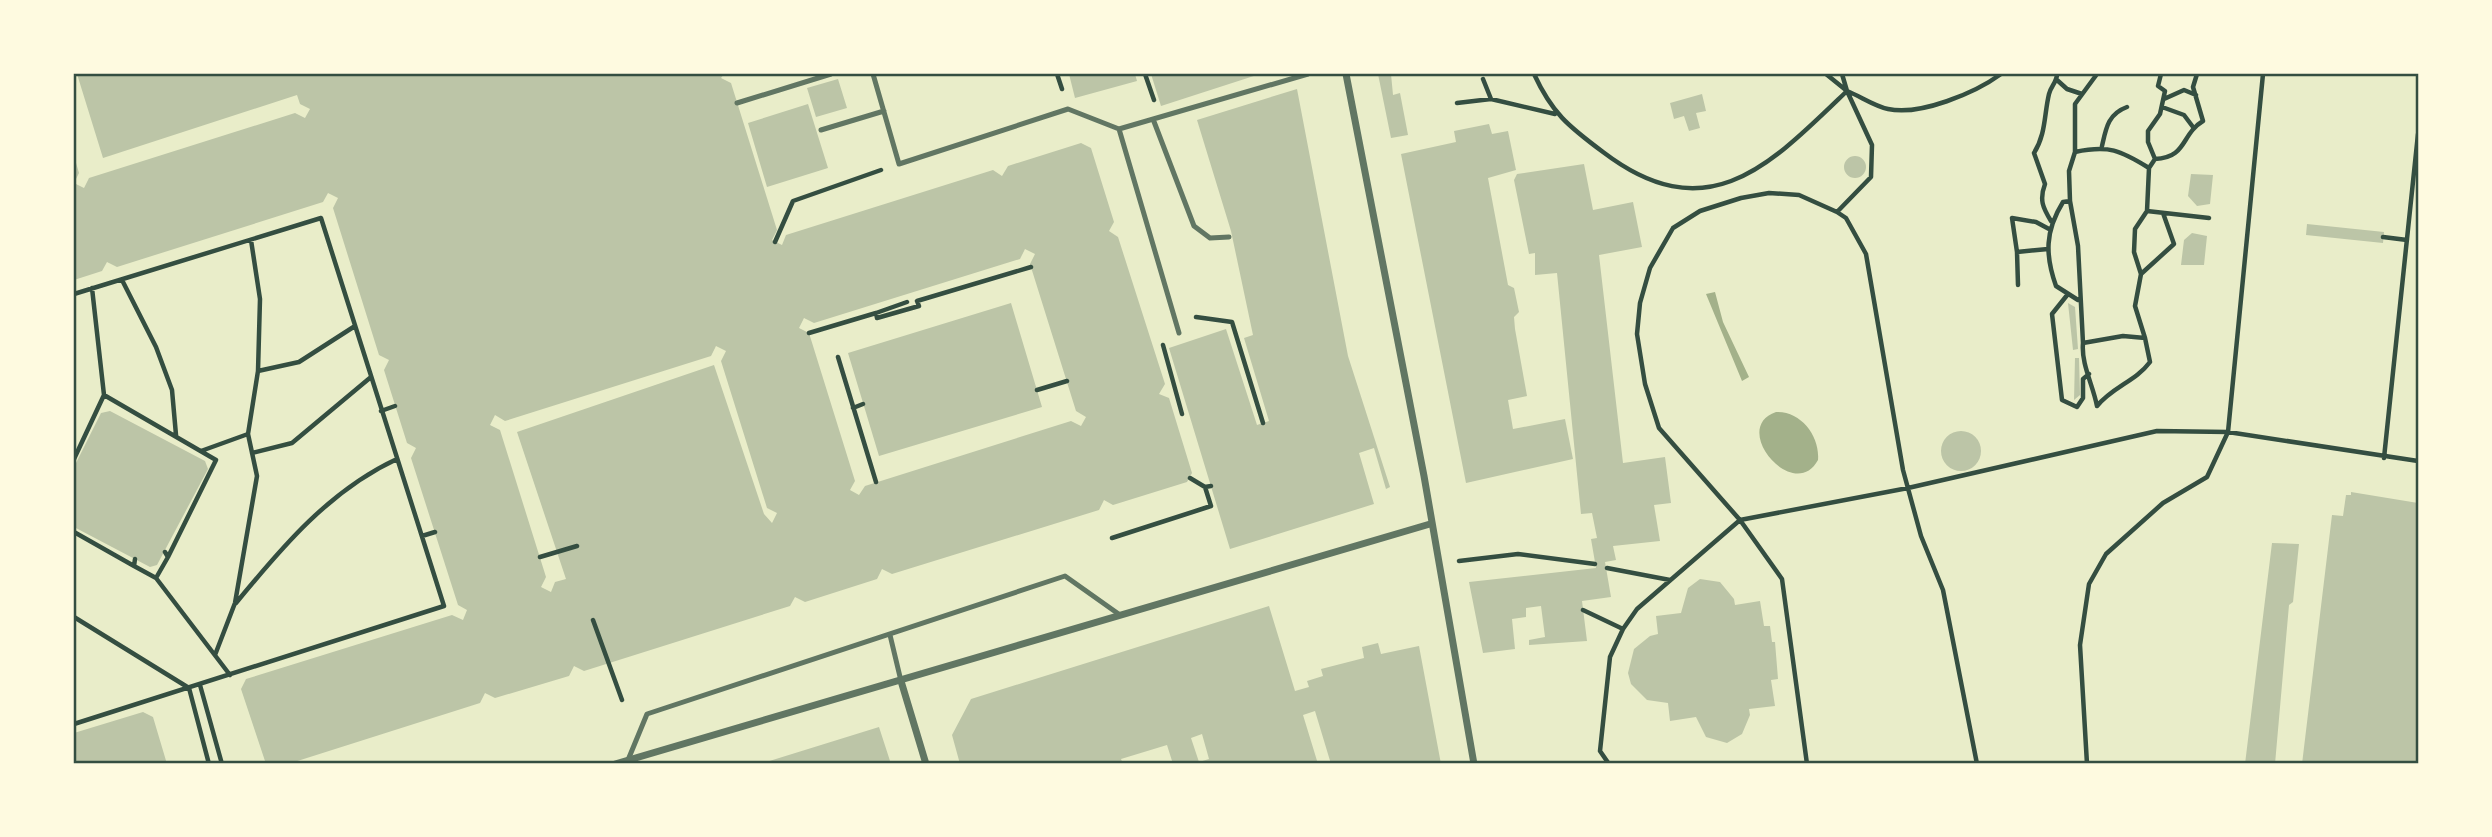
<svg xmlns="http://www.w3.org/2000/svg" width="2492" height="837" font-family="Ubuntu,sans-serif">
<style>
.water{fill:#a3b18a}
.building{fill:#bcc5a7;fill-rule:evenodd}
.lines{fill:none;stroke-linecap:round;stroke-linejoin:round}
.path{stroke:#344e41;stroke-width:4.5}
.service{stroke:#617663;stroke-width:5}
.minor{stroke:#617663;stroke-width:7}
.neatline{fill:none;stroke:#344e41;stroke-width:2.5}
</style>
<rect width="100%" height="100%" fill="#e9edc9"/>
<path class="water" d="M 1715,292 L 1723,322 L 1749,377 L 1742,381 L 1706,294 Z
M 1776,412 C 1801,411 1820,436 1818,460 C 1794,504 1729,428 1776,412 Z"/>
<path class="building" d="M 77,74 L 724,74 L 721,78 L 731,83 L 777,230 L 772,240 L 782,245 L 786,235 L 993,170 L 1002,176 L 1008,166 L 1081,143 L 1091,148 L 1114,222 L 1109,231 L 1118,237 L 1165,384 L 1159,394 L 1169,398 L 1192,473 L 1187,482 L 1113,505 L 1104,500 L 1099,510 L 892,574 L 882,569 L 877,579 L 805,602 L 795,597 L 790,606 L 584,671 L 574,666 L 569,676 L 495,698 L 485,693 L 480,703 L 288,764 L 266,764 L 241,689 L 246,679 L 452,615 L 463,620 L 467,610 L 458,605 L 411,458 L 416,448 L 407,443 L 384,370 L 389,360 L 379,355 L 333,208 L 338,198 L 328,193 L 323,202 L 117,267 L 107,262 L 102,271 L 74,280 L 74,156 L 79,173 L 74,183 L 84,188 L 89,178 L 295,113 L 305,118 L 310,109 L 300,104 L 297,95 L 103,158 ZM 1025,249 L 1035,254 L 1030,264 L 1076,411 L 1086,417 L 1081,426 L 1071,421 L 865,486 L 859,495 L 850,490 L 855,481 L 809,333 L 799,328 L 804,318 L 814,323 L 1020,259 ZM 716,346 L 726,351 L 721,361 L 767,508 L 777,513 L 772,523 L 764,514 L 714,365 L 517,432 L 566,579 L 555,582 L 551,592 L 541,587 L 546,577 L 500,430 L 490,425 L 495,415 L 505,421 L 711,356 Z
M 1069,74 L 1135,74 L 1137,81 L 1075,98 Z
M 1151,74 L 1260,74 L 1161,106 Z
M 1378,74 L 1391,74 L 1393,95 L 1400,93 L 1408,135 L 1391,138 Z
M 838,79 L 847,108 L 816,117 L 807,88 Z
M 1297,89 L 1348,356 L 1390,487 L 1386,489 L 1374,448 L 1359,453 L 1374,504 L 1230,549 L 1169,348 L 1226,329 L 1257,425 L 1269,421 L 1244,338 L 1253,335 L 1231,231 L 1197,120 Z
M 1702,94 L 1706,111 L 1696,113 L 1700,128 L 1689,131 L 1684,116 L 1674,119 L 1670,103 Z
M 808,104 L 828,168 L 767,187 L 748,123 Z
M 1489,124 L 1492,134 L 1508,131 L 1516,170 L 1488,178 L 1508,285 L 1514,288 L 1519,312 L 1514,317 L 1515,329 L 1527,396 L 1508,400 L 1513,429 L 1565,419 L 1573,459 L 1466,483 L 1401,154 L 1456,142 L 1454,131 Z
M1844 167a11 11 0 1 1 22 0a11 11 0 1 1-22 0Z
M 1584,164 L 1593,210 L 1633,202 L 1642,247 L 1599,255 L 1623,463 L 1665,457 L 1671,503 L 1654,505 L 1660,541 L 1613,546 L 1616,560 L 1605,562 L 1611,597 L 1582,601 L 1587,641 L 1529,645 L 1529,640 L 1545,637 L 1541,606 L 1526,608 L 1526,617 L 1512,619 L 1515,649 L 1483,653 L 1469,582 L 1596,568 L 1591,539 L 1597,538 L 1592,513 L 1581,514 L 1557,273 L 1535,275 L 1535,253 L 1529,254 L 1514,180 L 1517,174 Z
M 2191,174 L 2213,175 L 2210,204 L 2197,206 L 2188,196 Z
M 2307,224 L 2384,232 L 2383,243 L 2306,235 Z
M 2192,233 L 2207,236 L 2204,265 L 2181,265 L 2184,240 Z
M 1011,303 L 1042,407 L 879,456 L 848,353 Z
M 2068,303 L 2075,307 L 2078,349 L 2073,350 Z
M 2075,358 L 2079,358 L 2080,395 L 2074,400 Z
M 110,411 L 205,461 L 208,469 L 157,565 L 150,567 L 74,527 L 74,467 L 101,413 Z
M1941 451a20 20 0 1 1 40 0a20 20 0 1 1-40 0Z
M 2351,492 L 2418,503 L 2418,764 L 2302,764 L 2332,515 L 2343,516 L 2346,495 L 2351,495 Z
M 2272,543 L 2299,544 L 2293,602 L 2289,605 L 2275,764 L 2245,764 Z
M 1700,579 L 1720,582 L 1734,599 L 1735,605 L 1760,601 L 1764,626 L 1770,626 L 1772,642 L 1775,642 L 1778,679 L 1771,680 L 1775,706 L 1749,709 L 1750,715 L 1742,734 L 1727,743 L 1706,737 L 1696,717 L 1670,721 L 1668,703 L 1647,700 L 1631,684 L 1628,673 L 1634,649 L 1650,636 L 1658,634 L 1656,616 L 1681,613 L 1688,588 Z
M 1269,606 L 1295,691 L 1309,687 L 1307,681 L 1323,676 L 1321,669 L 1364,658 L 1362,647 L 1378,643 L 1381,654 L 1419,646 L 1441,764 L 1331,764 L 1315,711 L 1303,715 L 1318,764 L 1173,764 L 1167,745 L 1121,759 L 1123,764 L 960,764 L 952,735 L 971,699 ZM 1202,734 L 1209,759 L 1199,762 L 1191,738 Z
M 143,712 L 153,717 L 167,764 L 74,764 L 74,733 Z
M 879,727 L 891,764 L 763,764 L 763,763 Z"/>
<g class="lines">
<path class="path" d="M 1057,74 L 1062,89
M 1145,74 L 1154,100
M 1534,74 C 1552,113 1568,126 1603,152 C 1708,232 1770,165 1847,91
M 1826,74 L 1847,91 L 1872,145 L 1871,177 L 1837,212
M 1842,74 L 1847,91 C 1860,96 1874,106 1888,109 C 1920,116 1975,93 2001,74
M 2097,74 L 2075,104 L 2075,152 L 2069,171 L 2070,201 L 2078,246 L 2083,343 L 2123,336 L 2145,338 L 2135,306 L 2141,274 L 2134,252 L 2135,229 L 2147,211 L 2149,168 L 2155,159 L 2148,142 L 2148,131 L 2160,114 L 2165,91 L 2158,86 L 2161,74
M 1483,79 L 1491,99
M 2057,80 L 2067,89 L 2082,94
M 2164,99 L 2184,90 L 2196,95
M 1457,103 L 1491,99 L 1555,114
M 2162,107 L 2184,115 L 2193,127
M 2102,146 C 2106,128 2108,114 2127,107
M 2075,152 C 2109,145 2120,150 2149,168
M 2155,159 C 2187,158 2181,134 2203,121 L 2193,87 L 2197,74
M 2070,201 L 2063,202 C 2045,231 2045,255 2056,286 L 2078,300
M 2147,211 L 2209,218
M 2051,221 C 2043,208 2039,200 2045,184 L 2034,153 C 2046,134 2044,115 2049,94 C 2051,86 2057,82 2057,74
M 2383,237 L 2407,240
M 775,242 L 793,201 L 881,170
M 2017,252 L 2012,218 L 2036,222 L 2049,229
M 2141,274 L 2174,244 L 2163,213
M 122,280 L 156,347 L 172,390 L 176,435
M 2018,285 L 2017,252 L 2048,249
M 92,288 L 104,395
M 74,294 L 321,218 L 444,606 L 74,724
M 2068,294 L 2052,314 L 2062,400 L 2077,407 L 2083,398 L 2083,379 L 2089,374
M 876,313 L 907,302
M 1196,317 L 1232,322 L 1263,423
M 809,333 L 876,313 L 877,318 L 919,306 L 917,301 L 1031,267
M 2083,343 C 2081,364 2093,385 2097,406 C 2112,387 2136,381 2150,362 L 2145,338
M 1163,345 L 1182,414
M 838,357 L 876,482
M 258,371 L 299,362 L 355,326
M 1037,390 L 1067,381
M 853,408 L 863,404
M 381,411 L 395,406
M 201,451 L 248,434
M 252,453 L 292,443 L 371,377
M 2384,458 L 2418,134
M 74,459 L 104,395 L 216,460 L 168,557
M 1190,478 L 1205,487
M 74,532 L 134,566
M 422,536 L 435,532
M 1112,538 L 1211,506 L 1205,487 L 1211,486
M 165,552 L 168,557 L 156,578 L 230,675
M 540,557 L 577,546
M 135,559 L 134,566 L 156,578
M 1459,561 L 1518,554 L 1595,564
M 1607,568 L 1670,580
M 236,603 C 282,547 330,490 397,459
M 1583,610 L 1623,629
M 74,617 L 189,688 L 209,764
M 593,620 L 622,700
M 215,655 L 235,603 L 257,476 L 248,434 L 258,371 L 260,299 L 251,240
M 200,685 L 222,764
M 1609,764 L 1600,751 L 1610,657 L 1623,629 L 1637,609 L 1740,520 L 1908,488 L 2157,431 L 2228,432 L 2418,461
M 1807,764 L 1782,579 L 1740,520 L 1659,428 L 1645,384 L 1637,334 L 1640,303 L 1650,268 L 1673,228 L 1700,211 L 1741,198 L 1769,193 L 1799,195 L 1837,212 L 1846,218 L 1866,254 L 1903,470 L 1921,536 L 1943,590 L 1977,764
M 2087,764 L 2080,645 L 2089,584 L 2106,554 L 2163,503 L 2207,477 L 2228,432 L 2263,74"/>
<path class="service" d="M 873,74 L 899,164 L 1068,109 L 1119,129 L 1308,74
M 737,103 L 831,74
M 1153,119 L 1194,226 L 1210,238 L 1229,237
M 1119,129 L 1179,333
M 821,130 L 884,111
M 890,635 L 901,681
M 628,760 L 647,714 L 1065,576 L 1120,615"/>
<path class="minor" d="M 1346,74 L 1424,476 L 1474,764
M 901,681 L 926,764
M 615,764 L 1430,524"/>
</g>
<rect width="2492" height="837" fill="none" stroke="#fefae0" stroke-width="150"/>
<rect x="75" y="75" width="2342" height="687" class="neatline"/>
</svg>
